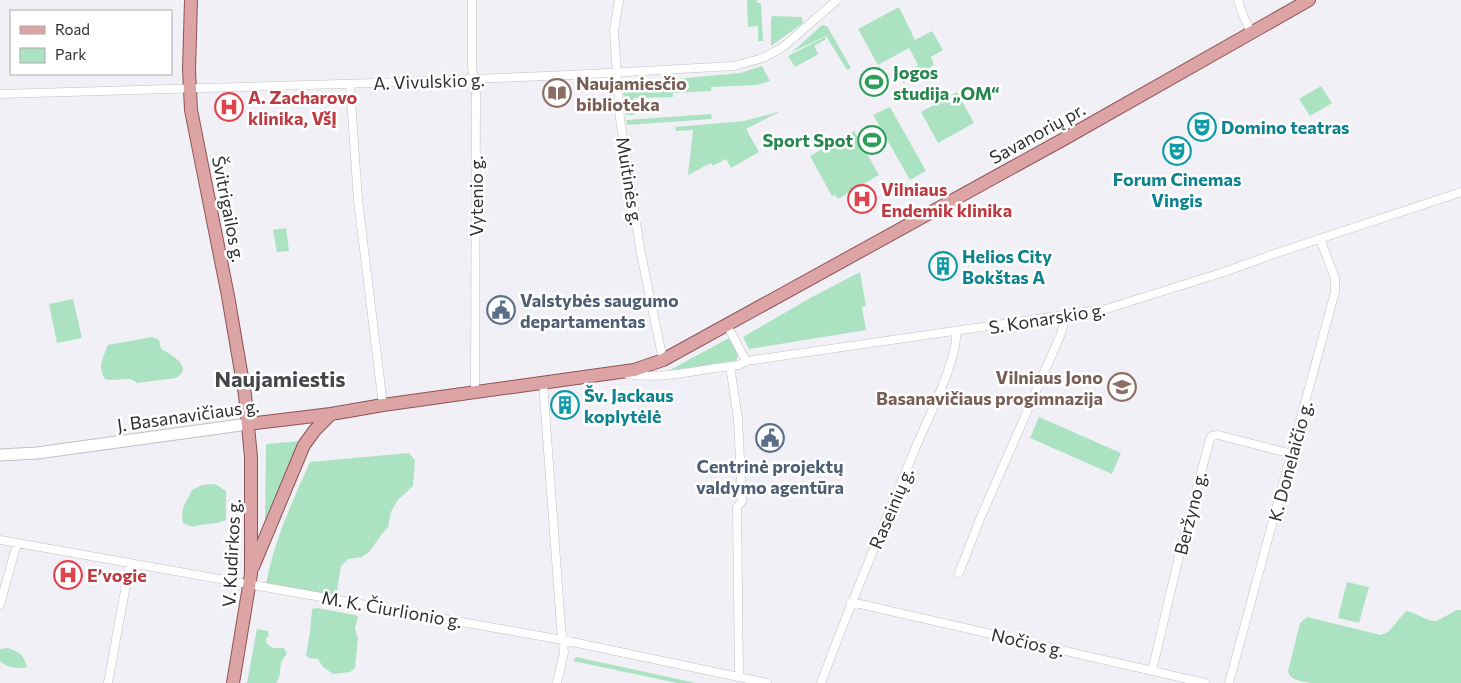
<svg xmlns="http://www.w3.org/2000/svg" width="1461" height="683" font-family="Commissioner,sans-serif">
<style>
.green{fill:#abe3c2}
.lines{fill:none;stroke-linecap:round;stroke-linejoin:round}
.street-casing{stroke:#c2c0c6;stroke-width:9}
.secondary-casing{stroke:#c2c0c6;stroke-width:13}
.primary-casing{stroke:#915355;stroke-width:14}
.street{stroke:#fff;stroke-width:8}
.secondary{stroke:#fff;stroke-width:11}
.primary{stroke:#dca4a4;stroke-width:12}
.labels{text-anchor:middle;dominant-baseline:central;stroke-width:5;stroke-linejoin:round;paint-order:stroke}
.leisure-label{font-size:18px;font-weight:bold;fill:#27864d;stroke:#fff;text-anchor:start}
.street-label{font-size:18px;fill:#302f32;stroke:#fff}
.education-label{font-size:18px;font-weight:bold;fill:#785e54;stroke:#fff;text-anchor:start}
.health-label{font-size:18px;font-weight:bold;fill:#be3a42;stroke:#fff;text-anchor:start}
.culture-label{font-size:18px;font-weight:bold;fill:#0d838f;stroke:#fff;text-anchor:start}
.service-label{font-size:18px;font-weight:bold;fill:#4e5e75;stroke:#fff;text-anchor:start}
.district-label{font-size:22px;font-weight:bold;fill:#46454a;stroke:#fff}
</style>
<rect width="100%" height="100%" fill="#f2f0f7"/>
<path class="green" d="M 747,0 L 757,0 L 757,3 L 761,3 L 763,41 L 758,41 L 758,26 L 748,27 Z
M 899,7 L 915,40 L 932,31 L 943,50 L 931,57 L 934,65 L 903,83 L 899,76 L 918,65 L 909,48 L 878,65 L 858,29 Z
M 772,16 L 802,17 L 803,23 L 771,46 L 771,19 Z
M 822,25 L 827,26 L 851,68 L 847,70 L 826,36 L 792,52 Z
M 825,37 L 826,39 L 814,46 L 818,53 L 817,55 L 795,67 L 788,56 Z
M 762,66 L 770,81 L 757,85 L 711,87 L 711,91 L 673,93 L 673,97 L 634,98 L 634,115 L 626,115 L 622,84 L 740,73 Z
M 1321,86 L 1332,103 L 1310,116 L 1299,99 Z
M 957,92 L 974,123 L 938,143 L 921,112 Z
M 890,107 L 926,171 L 910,180 L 873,115 Z
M 781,111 L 746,129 L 759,152 L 731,168 L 726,159 L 713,166 L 711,163 L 688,175 L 693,130 L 676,131 L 675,127 L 744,121 Z
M 711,114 L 712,119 L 627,125 L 626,120 Z
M 854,131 L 879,175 L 838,199 L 835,195 L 832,196 L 810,156 Z
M 286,228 L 289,251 L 277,252 L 273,230 Z
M 860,272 L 866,306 L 862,307 L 866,330 L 749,349 L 743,337 L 812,297 Z
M 73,299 L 82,338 L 57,343 L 49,304 Z
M 152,337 L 159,340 L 161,349 C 170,354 195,367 176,378 L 137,383 L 131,379 L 110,380 L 105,379 C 97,368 103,357 108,345 Z
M 729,338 L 738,355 L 737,359 L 735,361 L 668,371 Z
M 1039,417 L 1121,453 L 1112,474 L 1030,438 Z
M 300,441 L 265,524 L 266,444 Z
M 409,453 L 415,460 L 413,486 L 397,501 L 391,512 L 388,527 L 381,535 L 370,551 L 362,557 L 348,559 L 341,566 L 336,596 L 266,584 C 274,541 292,502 310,462 Z
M 215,484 L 226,491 L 226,520 C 215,525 204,523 193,527 L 183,523 C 180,505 186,505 192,490 L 202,485 Z
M 1347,582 L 1369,587 L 1359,623 L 1338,618 Z
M 317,608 L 355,615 L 358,617 L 355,629 L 358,639 L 355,668 L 350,672 L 333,674 L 323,667 L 318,659 L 309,658 L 306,655 L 310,632 L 312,609 Z
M 1457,610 L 1461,610 L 1461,683 L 1311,683 C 1302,681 1290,681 1288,671 L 1300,623 L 1307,617 L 1381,635 L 1388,632 L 1406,611 C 1415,612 1428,622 1436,621 C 1439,620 1453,612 1457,610 Z
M 257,629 L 268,631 L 269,635 L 266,639 L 267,644 L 273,648 L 284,648 L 287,654 C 276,665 284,673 276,683 L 247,683 Z
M 8,648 C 22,653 23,655 27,667 C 18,669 7,668 0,661 L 0,649 Z
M 576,657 L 696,683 L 677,683 L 573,661 Z"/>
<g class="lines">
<defs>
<path id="street" d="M 472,0 L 472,67 L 476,93 L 475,392
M 619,0 L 614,31 L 620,119 L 641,254 L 663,360
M 1238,0 L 1242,13 L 1251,32
M 350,84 L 358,200 L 383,405
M 0,94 L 376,83 L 570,75 L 734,66 L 763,58 L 783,47 L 837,0
M 727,325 L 746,361
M 730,366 L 738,419 L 742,501 L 737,507 L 739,677
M 627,374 C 660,380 697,370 730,366 L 739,365 L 746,361 L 1106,309 L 1224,272 L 1271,255 L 1461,192
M 543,382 L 561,627 L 564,652 L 557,683
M 0,540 L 563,640 L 767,683
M 959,573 L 980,519 L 1061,334 L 1063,326 L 1062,317
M 851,602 L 1205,683
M 0,605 L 17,543
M 1152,671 L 1179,556 L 1210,439 L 1212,436 L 1218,435 L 1292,454
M 108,683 L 130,563
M 821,683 C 850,604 883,527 915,449 C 926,423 959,357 956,331
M 1229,683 L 1335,292 L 1335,278 L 1320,239"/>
<path id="secondary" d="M 0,455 L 37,453 L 248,424"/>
<path id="primary" d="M 191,0 L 189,70 L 191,110 L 228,296 L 245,395 L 251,457 L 251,574 L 233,683
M 248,424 L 331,414 L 383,405 L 634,370 L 663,360 L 1064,139 L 1309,0
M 253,567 L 304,445 L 315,430 L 331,414"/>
</defs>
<use href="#street" class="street-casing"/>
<use href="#secondary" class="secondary-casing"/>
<use href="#primary" class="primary-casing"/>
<use href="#street" class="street"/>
<use href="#secondary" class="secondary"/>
<use href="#primary" class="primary"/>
</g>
<defs>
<symbol id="stadium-ring" viewBox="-11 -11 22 22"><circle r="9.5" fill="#fff" stroke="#2e9e5b" stroke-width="1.5"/><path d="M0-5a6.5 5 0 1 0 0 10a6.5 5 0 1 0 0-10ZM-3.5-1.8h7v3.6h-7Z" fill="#2e9e5b"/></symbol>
<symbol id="library-ring" viewBox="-11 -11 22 22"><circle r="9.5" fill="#fff" stroke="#8d6e63" stroke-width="1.5"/><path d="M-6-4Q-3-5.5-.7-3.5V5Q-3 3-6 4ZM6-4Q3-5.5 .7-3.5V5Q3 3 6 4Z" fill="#8d6e63"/></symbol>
<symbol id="hospital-ring" viewBox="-11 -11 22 22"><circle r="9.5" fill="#fff" stroke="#e0444e" stroke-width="1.5"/><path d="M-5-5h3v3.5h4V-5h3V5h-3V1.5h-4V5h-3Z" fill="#e0444e"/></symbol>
<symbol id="theatre-ring" viewBox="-11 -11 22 22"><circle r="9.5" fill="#fff" stroke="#0f9aa8" stroke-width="1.5"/><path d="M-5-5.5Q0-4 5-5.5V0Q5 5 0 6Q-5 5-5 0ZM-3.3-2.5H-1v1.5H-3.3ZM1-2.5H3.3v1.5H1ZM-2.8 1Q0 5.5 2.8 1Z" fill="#0f9aa8"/></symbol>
<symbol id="building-ring" viewBox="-11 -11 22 22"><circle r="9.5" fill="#fff" stroke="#0f9aa8" stroke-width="1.5"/><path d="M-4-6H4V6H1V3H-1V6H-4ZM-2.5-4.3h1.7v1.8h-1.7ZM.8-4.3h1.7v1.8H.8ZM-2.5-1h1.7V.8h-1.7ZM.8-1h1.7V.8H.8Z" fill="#0f9aa8"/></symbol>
<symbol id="civic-ring" viewBox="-11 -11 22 22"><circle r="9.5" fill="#fff" stroke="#5c6f8a" stroke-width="1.5"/><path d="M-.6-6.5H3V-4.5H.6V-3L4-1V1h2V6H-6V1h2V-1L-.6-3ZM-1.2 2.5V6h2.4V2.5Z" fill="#5c6f8a"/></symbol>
<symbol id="school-ring" viewBox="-11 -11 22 22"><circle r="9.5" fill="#fff" stroke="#8d6e63" stroke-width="1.5"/><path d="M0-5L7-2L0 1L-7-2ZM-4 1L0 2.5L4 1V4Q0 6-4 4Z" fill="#8d6e63"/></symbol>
</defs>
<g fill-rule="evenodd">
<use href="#stadium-ring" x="858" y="66" width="32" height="32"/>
<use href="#library-ring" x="541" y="77" width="32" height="32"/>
<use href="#hospital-ring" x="213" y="91" width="32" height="32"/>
<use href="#theatre-ring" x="1186" y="111" width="32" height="32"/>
<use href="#stadium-ring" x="856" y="124" width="32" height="32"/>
<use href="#theatre-ring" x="1161" y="135" width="32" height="32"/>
<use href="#hospital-ring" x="846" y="183" width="32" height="32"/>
<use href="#building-ring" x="927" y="250" width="32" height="32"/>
<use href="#civic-ring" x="485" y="294" width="32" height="32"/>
<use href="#school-ring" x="1106" y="371" width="32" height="32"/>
<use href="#building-ring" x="549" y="389" width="32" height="32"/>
<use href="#civic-ring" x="754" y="422" width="32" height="32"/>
<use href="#hospital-ring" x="52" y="559" width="32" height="32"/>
</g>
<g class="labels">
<g class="leisure-label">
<text x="893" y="72">Jogos<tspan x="893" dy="21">studija „OM“</tspan></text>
<text x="853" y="140" text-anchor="end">Sport Spot</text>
</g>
<g class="street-label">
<text transform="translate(429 81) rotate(-2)">A. Vivulskio g.</text>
<text transform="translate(1037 133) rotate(-29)">Savanorių pr.</text>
<text transform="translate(630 181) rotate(81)">Muitinės g.</text>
<text transform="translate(476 196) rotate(-90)">Vytenio g.</text>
<text transform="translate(229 209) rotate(79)">Švitrigailos g.</text>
<text transform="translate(1047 318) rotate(-9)">S. Konarskio g.</text>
<text transform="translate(188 415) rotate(-8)">J. Basanavičiaus g.</text>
<text transform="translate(1290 461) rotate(-75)">K. Donelaičio g.</text>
<text transform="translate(891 508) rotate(-67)">Raseinių g.</text>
<text transform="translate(1190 513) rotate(-76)">Beržyno g.</text>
<text transform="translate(231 553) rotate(-87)">V. Kudirkos g.</text>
<text transform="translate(392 609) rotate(10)">M. K. Čiurlionio g.</text>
<text transform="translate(1028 642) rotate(13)">Nočios g.</text>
</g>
<g class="education-label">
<text x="576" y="83">Naujamiesčio<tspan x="576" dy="21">biblioteka</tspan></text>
<text x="1103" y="377" text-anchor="end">Vilniaus Jono<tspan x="1103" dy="21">Basanavičiaus progimnazija</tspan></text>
</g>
<g class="health-label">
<text x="248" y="97">A. Zacharovo<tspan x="248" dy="21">klinika, VšĮ</tspan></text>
<text x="881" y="189">Vilniaus<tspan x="881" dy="21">Endemik klinika</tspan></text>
<text x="87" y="575">E’vogie</text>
</g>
<g class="culture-label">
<text x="1221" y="127">Domino teatras</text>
<text x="1177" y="179" text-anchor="middle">Forum Cinemas<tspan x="1177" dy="21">Vingis</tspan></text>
<text x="962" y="256">Helios City<tspan x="962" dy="21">Bokštas A</tspan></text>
<text x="584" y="395">Šv. Jackaus<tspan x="584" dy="21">koplytėlė</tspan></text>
</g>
<g class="service-label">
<text x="520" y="300">Valstybės saugumo<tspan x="520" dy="21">departamentas</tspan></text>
<text x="770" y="466" text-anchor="middle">Centrinė projektų<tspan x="770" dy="21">valdymo agentūra</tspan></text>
</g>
<g class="district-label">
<text x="280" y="378">Naujamiestis</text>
</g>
</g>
<rect x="10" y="10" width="162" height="65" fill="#ffffff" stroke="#acacad"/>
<rect x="20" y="26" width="25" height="8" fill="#dca4a4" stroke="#acacad"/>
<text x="55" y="35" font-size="15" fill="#302f32">Road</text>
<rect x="20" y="48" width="25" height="15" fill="#abe3c2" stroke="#acacad"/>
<text x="55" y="60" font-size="15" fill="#302f32">Park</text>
</svg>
